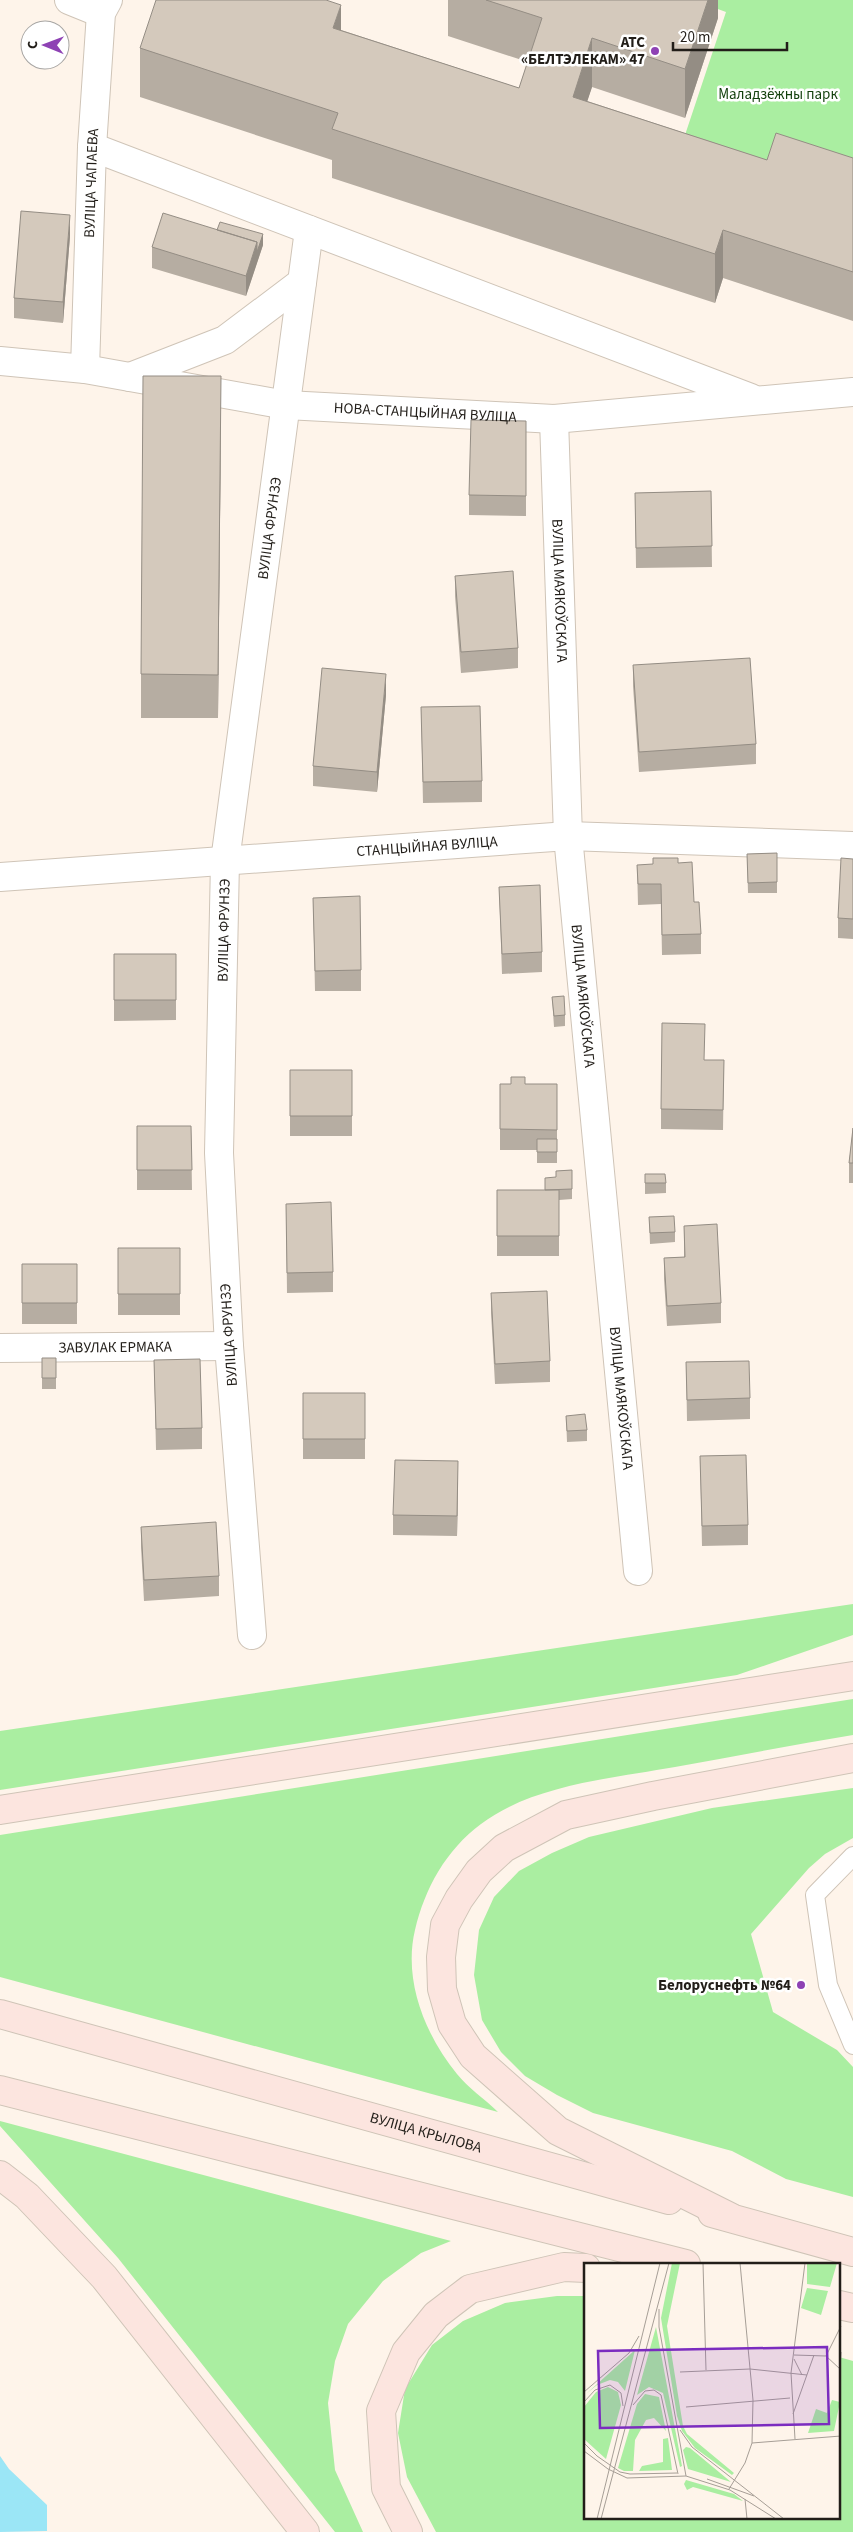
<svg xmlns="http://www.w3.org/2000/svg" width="853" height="2532" font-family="'Source Sans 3',sans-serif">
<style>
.green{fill:#aaeea1}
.water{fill:#9be6f6}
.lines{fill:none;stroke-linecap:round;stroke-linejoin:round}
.service-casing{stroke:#cfc4b7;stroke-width:20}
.minor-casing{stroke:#cfc4b7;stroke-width:30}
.secondary-casing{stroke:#cfc4b7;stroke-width:30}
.service{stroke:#fff;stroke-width:18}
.minor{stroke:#fff;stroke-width:28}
.secondary{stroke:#fce5df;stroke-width:28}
.wall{fill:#b6ada2}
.shaded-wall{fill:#948d84}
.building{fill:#d4c9bc;stroke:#948d84}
.poi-dot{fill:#8e42b4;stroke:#fff;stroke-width:2}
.labels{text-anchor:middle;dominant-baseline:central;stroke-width:5;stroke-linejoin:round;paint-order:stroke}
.poi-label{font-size:15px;font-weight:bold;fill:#221e19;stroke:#fff;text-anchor:end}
.park-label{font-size:15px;fill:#113f0b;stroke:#fff}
.street-label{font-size:15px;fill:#221e19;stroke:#fff}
.inset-road{fill:none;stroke:#a69e96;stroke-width:1}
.view{fill:#7b2cbf;fill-opacity:0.15;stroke:#7b2cbf;stroke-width:2.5}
.inset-edge{fill:none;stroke:#221e19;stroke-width:2.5}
</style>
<rect width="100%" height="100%" fill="#fef4ea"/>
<path class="green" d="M 693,0 L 853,0 L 853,199 L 683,141 L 726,12 Z
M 853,1604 L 853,1635 L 737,1675 L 0,1790 L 0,1731 Z
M 853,1699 L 853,1735 C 794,1745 734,1756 675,1767 C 613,1778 532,1785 481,1824 C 446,1850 425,1888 415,1930 C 403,1980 425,2035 457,2074 C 468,2088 485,2099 498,2112 L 0,1977 L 0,1835 Z
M 853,1788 L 853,1838 L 825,1854 L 809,1868 L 751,1934 L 773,2012 L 837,2050 L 853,2067 L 853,2197 L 786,2179 L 732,2151 L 593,2113 L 557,2095 L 525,2076 L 501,2052 L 482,2020 L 474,1975 L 479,1930 L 494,1897 L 519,1871 L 552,1853 L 589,1837 L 712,1808 Z
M 0,2121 L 451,2241 L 421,2253 L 383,2281 L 348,2324 L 335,2361 L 328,2403 L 335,2470 L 363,2532 L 335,2532 L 118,2258 L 0,2126 Z
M 557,2296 L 585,2296 L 586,2518 L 839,2518 L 839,2357 L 853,2361 L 853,2532 L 436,2532 L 407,2477 L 398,2433 L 405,2389 L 432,2345 L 463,2321 L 505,2303 Z"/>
<path class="water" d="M 0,2456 L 9,2469 L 47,2505 L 47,2531 L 0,2532 Z"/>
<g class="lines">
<defs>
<path id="service" d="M 853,1856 L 815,1895 L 828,1985 L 853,2045"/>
<g id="minor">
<path d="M 69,0 L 101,13"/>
<path d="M 92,147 L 751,398"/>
<path id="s1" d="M 0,361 L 85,369 L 286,405 L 554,419 L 853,392"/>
<path id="s2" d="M 85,369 L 92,147 L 101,13 L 108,0"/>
<path d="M 130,377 L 225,340 L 302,282"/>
<path id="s3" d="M 554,419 L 568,836 L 638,1571"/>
<path id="s4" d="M 0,877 L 568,836 L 853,846"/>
<path id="s5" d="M 0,1348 L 229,1346"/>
<path id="s6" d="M 252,1635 L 229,1346 L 219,1153 L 225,861 L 309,230"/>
</g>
<g id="secondary">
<path d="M 0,1810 L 853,1676"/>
<path id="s7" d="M 0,2014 L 669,2200"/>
<path d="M 0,2090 L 686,2264"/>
<path d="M 0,2175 L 27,2196 L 104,2277 L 305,2532"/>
<path d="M 712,2213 L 853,2252"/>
<path d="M 730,2217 L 558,2131 L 473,2056 L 452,2024 L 442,1989 L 441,1957 L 445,1925 L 459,1899 L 479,1871 L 504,1848 L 566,1815 L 653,1796 L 853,1758"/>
<path d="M 839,2305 L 853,2308"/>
<path d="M 408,2532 L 386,2488 L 381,2411 L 406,2352 L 436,2315 L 470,2289 L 564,2267 L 586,2268"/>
</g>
</defs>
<use href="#service" class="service-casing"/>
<use href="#minor" class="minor-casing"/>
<use href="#secondary" class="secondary-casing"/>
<use href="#service" class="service"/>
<use href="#minor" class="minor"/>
<use href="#secondary" class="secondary"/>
</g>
<path class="wall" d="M 448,0 L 718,0 L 718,18 L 685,118 L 592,87 L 587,101 L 767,160 L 853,158 L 853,321 L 723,278 L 715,303 L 332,178 L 332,160 L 140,97 L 140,48 L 341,30 L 519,88 L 528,62 L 448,36 Z
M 70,236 L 63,323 L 14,318 L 14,298 Z
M 263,245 L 246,296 L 152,268 L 152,247 Z
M 221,420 L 218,718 L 141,718 L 141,674 Z
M 526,421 L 526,516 L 469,515 L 469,495 Z
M 711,491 L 712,567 L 636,568 L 635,493 Z
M 455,576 L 518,648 L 518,668 L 461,673 L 455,596 Z
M 633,665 L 756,744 L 756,764 L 639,772 L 633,686 Z
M 386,695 L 377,792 L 313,786 L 313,766 Z
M 421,707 L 482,781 L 482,802 L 423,803 Z
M 777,853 L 777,893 L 748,893 L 747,854 Z
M 653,858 L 678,863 L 694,902 L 701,934 L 701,954 L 662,955 L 661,904 L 638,905 L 637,865 L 653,865 Z
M 853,859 L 853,939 L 838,938 L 838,918 Z
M 499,887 L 542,952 L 542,972 L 502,974 Z
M 313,898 L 361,970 L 361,991 L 315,991 Z
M 114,954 L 176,954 L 176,1020 L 114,1021 Z
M 552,997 L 565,1015 L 565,1026 L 554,1027 Z
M 724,1060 L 723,1130 L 661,1129 L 661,1109 Z
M 290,1070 L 352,1070 L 352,1136 L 290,1136 Z
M 500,1084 L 557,1084 L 557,1163 L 537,1163 L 537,1150 L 500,1150 Z
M 137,1126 L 191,1126 L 192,1190 L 137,1190 Z
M 853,1128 L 853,1183 L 849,1183 L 849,1163 Z
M 572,1170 L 572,1199 L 559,1200 L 559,1256 L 497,1256 L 497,1190 L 545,1190 L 545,1178 L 556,1178 L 556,1171 Z
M 645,1174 L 666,1183 L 666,1193 L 645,1194 Z
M 286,1204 L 333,1272 L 333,1292 L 287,1293 Z
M 649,1217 L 675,1232 L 675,1242 L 650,1244 Z
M 684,1226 L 721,1303 L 721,1323 L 667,1326 L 664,1279 L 664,1258 L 684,1257 Z
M 118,1248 L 180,1248 L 180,1315 L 118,1315 Z
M 22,1264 L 77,1264 L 77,1324 L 22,1324 Z
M 491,1293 L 550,1361 L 550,1382 L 495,1384 L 491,1313 Z
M 42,1358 L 56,1358 L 56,1389 L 42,1389 Z
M 154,1360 L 202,1428 L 202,1449 L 156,1450 Z
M 686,1362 L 750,1398 L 750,1419 L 687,1421 Z
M 303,1393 L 365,1393 L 365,1459 L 303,1459 Z
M 566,1416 L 587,1430 L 587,1441 L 567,1442 Z
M 700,1456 L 748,1525 L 748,1545 L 702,1546 Z
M 458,1482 L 457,1536 L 393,1535 L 393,1515 Z
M 141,1527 L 219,1576 L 219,1596 L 144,1601 L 141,1547 Z"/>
<path class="shaded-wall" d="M 708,0 L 718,0 L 718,18 L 685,118 L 685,69 Z
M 341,5 L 341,54 L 333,28 Z
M 592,38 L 592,87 L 573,145 L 573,97 Z
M 70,215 L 70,236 L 63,323 L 63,302 Z
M 723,230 L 723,278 L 715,303 L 715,254 Z
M 263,234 L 263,245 L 246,296 L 246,276 L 257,242 Z
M 221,376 L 221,420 L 218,718 L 218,675 Z
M 386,674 L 386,695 L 377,792 L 377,772 Z
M 458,1461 L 458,1482 L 457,1536 L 457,1516 Z"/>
<path class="building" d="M 156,0 L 326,0 L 341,5 L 333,28 L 519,88 L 542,18 L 486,0 L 708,0 L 685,69 L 592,38 L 573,97 L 767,160 L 776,133 L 853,158 L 853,272 L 723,230 L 715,254 L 332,129 L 338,113 L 140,48 Z
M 21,211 L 70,215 L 63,302 L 14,298 Z
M 163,213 L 257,242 L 246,276 L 152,247 Z
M 220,222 L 263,234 L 257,252 L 257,242 L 217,230 Z
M 143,376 L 221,376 L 218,675 L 141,674 Z
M 471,420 L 526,421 L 526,496 L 469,495 Z
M 711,491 L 712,546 L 636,548 L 635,493 Z
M 513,571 L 518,648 L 461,652 L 455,576 Z
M 750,658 L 756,744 L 639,752 L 633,665 Z
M 322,668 L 386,674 L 377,772 L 313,766 Z
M 480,706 L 482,781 L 423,782 L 421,707 Z
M 777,853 L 777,882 L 748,883 L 747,854 Z
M 653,858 L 678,858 L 678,863 L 692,862 L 694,902 L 699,902 L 701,934 L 662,935 L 661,884 L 638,884 L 637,865 L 653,864 Z
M 841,858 L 853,859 L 853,919 L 838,918 Z
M 540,885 L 542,952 L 502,954 L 499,887 Z
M 360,896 L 361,970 L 315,971 L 313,898 Z
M 114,954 L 176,954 L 176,1000 L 114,1000 Z
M 564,996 L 565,1015 L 554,1016 L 552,997 Z
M 662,1023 L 705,1024 L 704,1060 L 724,1060 L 723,1110 L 661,1109 Z
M 290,1070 L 352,1070 L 352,1116 L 290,1116 Z
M 511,1077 L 525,1077 L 525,1084 L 557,1084 L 557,1130 L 500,1129 L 500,1084 L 511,1084 Z
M 137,1126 L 191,1126 L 192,1170 L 137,1170 Z
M 853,1128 L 853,1163 L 849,1163 Z
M 537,1139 L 557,1139 L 557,1152 L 537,1152 Z
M 572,1170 L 572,1189 L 545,1190 L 545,1178 L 556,1177 L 556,1171 Z
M 645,1174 L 665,1174 L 666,1183 L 645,1183 Z
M 497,1190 L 559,1190 L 559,1236 L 497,1236 Z
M 331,1202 L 333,1272 L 287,1273 L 286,1204 Z
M 674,1216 L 675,1232 L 650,1233 L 649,1217 Z
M 717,1224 L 721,1303 L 667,1306 L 664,1258 L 685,1257 L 684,1226 Z
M 118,1248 L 180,1248 L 180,1294 L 118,1294 Z
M 22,1264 L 77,1264 L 77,1303 L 22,1303 Z
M 547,1291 L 550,1361 L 495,1364 L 491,1293 Z
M 42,1358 L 56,1358 L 56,1378 L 42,1378 Z
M 200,1359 L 202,1428 L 156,1429 L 154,1360 Z
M 749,1361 L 750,1398 L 687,1400 L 686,1362 Z
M 303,1393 L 365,1393 L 365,1439 L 303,1439 Z
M 585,1414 L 587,1430 L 567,1431 L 566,1416 Z
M 746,1455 L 748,1525 L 702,1526 L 700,1456 Z
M 395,1460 L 458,1461 L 457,1516 L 393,1515 Z
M 216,1522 L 219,1576 L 144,1580 L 141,1527 Z"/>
<g class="poi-dot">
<circle cx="655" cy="51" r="5"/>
<circle cx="801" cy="1985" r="5"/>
</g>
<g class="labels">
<g class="poi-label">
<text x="645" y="42">АТС<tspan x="645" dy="17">«БЕЛТЭЛЕКАМ» 47</tspan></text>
<text x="791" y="1985">Белоруснефть №64</text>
</g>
<g class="park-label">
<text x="778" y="94">Маладзёжны парк</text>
</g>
<g class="street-label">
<text stroke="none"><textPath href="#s2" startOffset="186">ВУЛІЦА ЧАПАЕВА</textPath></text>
<text stroke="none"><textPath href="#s1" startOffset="429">НОВА-СТАНЦЫЙНАЯ ВУЛІЦА</textPath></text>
<text stroke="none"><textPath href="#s6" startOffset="1111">ВУЛІЦА ФРУНЗЭ</textPath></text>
<text stroke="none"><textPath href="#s3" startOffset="172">ВУЛІЦА МАЯКОЎСКАГА</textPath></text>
<text stroke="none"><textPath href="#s4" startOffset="428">СТАНЦЫЙНАЯ ВУЛІЦА</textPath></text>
<text stroke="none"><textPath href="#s6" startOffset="706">ВУЛІЦА ФРУНЗЭ</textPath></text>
<text stroke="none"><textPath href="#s3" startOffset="578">ВУЛІЦА МАЯКОЎСКАГА</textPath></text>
<text transform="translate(229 1335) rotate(-94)">ВУЛІЦА ФРУНЗЭ</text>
<text stroke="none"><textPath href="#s5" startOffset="115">ЗАВУЛАК ЕРМАКА</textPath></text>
<text stroke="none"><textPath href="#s3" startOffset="982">ВУЛІЦА МАЯКОЎСКАГА</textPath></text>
<text stroke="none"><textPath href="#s7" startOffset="442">ВУЛІЦА КРЫЛОВА</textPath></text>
</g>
</g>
<g transform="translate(584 2263)">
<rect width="256" height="256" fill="#fef4ea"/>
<path d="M 88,0 L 96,0 L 83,63 L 99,163 L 103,171 L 150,210 L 148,212 L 111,185 L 98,168 L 93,153 L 77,55 ZM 223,0 L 253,0 L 246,24 L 223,21 ZM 223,25 L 244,28 L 237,52 L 217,45 ZM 72,64 L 98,203 L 96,204 L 79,130 L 65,124 L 53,132 ZM 51,87 L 41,128 L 34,119 L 26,117 L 13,122 L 2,131 ZM 24,124 L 34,129 L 37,142 L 22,196 L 0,176 L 0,144 L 12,129 ZM 61,131 L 75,134 L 82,168 L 70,155 L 62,157 L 51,177 L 49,208 L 40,208 L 34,205 L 53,141 ZM 248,137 L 256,139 L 250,168 L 224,170 L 232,146 L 243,150 ZM 84,175 L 88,207 L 55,208 L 58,203 L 79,199 L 79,176 ZM 102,184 L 106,185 L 147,219 L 104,206 L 99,187 ZM 102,217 L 150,231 L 159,238 L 109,224 L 103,227 L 100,221 Z" fill="#aaeea1"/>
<path class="inset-road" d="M 119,0 L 122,107M 75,46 L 75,64 L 102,213M 210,92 L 242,93 L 256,106M 242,93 L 257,63M 210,96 L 218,112M 256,105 L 257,89M 96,109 L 166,106 L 223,112M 0,129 L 45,90 L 55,73M 0,139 L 11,127 L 26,122 L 37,130 L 39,143M 49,142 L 61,128 L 70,127 L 77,132 L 94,211M 102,144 L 206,135M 209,151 L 230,92M 96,167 L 108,184 L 200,256M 211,176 L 207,110 L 221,0M 0,180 L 13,193 L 36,209 L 46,211 L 93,210M 168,180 L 257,173M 0,188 L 24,206 L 43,215 L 102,213 L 146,227 L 192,256M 123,216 L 170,233M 145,226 L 161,200 L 168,180 L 169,137 L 156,0M 161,236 L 163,256M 13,256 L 76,0M 17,256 L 85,0"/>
<path class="view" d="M 243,84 L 245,161 L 16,165 L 14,88 Z"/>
<rect width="256" height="256" class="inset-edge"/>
</g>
<g transform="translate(45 45) rotate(271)"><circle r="24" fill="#ffffff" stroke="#a7a5a3"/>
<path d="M0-4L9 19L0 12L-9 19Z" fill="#8e42b4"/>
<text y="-8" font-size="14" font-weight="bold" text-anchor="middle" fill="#221e19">С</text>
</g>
<path d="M673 42v8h114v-8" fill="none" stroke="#221e19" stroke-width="2.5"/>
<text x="680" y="42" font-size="15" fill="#221e19" stroke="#ffffff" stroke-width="4" paint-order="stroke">20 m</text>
</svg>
